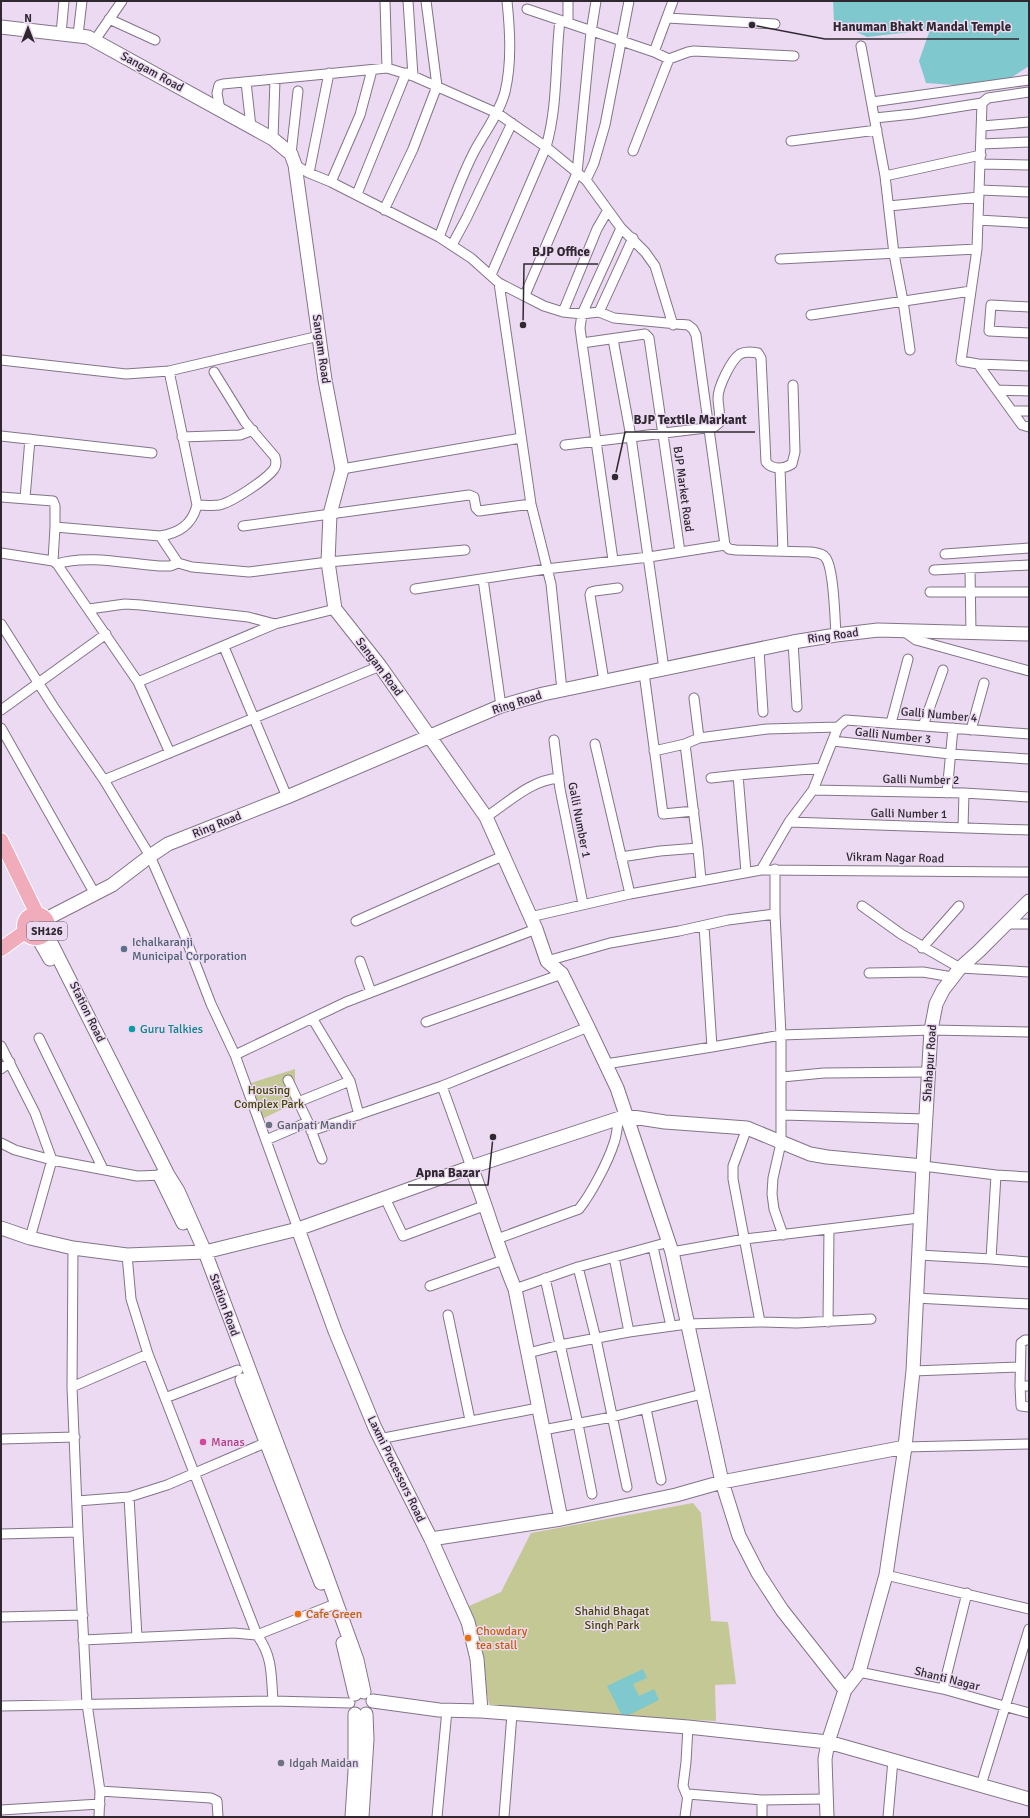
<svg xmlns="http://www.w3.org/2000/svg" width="1030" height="1818" font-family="Signika,sans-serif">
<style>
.green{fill:#c3c895}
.water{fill:#7fc9ce}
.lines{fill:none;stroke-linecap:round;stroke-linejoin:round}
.street-casing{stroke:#837489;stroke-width:11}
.secondary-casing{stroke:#837489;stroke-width:15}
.primary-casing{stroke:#fff;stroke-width:16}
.street{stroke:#fff;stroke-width:9}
.secondary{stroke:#fff;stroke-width:13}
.primary{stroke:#f1acbb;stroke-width:14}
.service-dot{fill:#5c6f8a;stroke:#ebdaf1;stroke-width:1.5}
.culture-dot{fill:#0f9aa8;stroke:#ebdaf1;stroke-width:1.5}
.worship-dot{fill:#6b7280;stroke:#ebdaf1;stroke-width:1.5}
.hotel-dot{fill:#d1479c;stroke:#ebdaf1;stroke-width:1.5}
.food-dot{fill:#e8710a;stroke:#ebdaf1;stroke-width:1.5}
.labels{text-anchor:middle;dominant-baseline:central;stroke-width:3;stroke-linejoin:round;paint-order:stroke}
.shield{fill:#ebdaf1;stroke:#675d6b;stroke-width:1}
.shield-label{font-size:11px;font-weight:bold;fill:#2f2831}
.street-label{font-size:12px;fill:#2f2831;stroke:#ebdaf1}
.service-label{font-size:12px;fill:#4e5e75;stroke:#ebdaf1;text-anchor:start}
.culture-label{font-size:12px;fill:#0d838f;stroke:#ebdaf1;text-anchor:start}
.park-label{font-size:12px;fill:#444601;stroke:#ebdaf1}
.worship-label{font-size:12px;fill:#5b616d;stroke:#ebdaf1;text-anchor:start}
.hotel-label{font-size:12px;fill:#b23c85;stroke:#ebdaf1;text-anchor:start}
.food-label{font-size:12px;fill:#c56008;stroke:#ebdaf1;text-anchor:start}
.leader{fill:none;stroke:#2f2831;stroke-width:1.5}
.callout-dot{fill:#2f2831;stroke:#ebdaf1;stroke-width:1.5}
.callout-label{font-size:13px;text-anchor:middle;font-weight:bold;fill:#2f2831;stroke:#ebdaf1;stroke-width:3;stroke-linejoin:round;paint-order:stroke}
</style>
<rect width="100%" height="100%" fill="#ebdaf1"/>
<path class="green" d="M 295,1069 L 295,1090 L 301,1100 L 258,1121 L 245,1085 Z
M 693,1503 L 701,1513 L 711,1621 L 728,1622 L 736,1684 L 715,1685 L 716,1721 L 490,1709 L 469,1606 L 501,1592 L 531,1533 Z"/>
<path class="water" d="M 833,1 L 1029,1 L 1029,66 L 1003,83 L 967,86 L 926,83 L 919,61 L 931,27 L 919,31 L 867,37 L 834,21 Z
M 643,1669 L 647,1678 L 633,1684 L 639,1696 L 654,1689 L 659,1700 L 623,1718 L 607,1686 Z"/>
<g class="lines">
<defs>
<path id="street" d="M 385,1 L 387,68
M 408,1 L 413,76 L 497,113 L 546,147 L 586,180 L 621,228 L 645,252 L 655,266 L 673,325
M 527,9 L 654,52 L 669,59 L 688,52 L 694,51 L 794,56
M 667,18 L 775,24
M 109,19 L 155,40
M 568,23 L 568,1
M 61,34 L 64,1
M 78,35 L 82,1
M 95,40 L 122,1
M 861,46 L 885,176 L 894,254 L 903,301 L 910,350
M 654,52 L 673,1
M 246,82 L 251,127
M 1029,92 L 988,98 L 982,103 L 977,249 L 961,361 L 978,364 L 1022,425 L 1029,427
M 872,102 L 1029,80
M 220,110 L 217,93 L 219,85 L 223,84 L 387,68 L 413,76
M 875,118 L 913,114 L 982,103
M 982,126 L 1029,122
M 273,139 L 275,79
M 791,141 L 877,130
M 981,144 L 1029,142
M 633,151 L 669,59
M 291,154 L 298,91
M 981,164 L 1029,165
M 295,165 L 309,173 L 331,182 L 439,237 L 471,258 L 499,283 L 544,306 L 563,312 L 582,314 L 599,312 L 614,318 L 688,325 L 693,329 L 696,335 L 725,545 L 729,549 L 736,550 L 811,552 C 816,553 822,553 825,557 C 834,566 835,621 836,635
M 309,173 L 329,73
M 885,176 L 981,155
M 586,180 L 594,163 L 605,125 L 629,1
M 331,182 L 360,115 L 372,70
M 979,190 L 1029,192
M 357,194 L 406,73
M 889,206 L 979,197
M 384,210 L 413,149 L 437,86 L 426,1
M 978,220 L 1029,223
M 439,237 C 450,209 460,179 474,152 C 484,133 499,114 505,92 C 512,62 510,31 507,1
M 452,245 L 467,217 L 512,123
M 780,259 L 977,249
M 491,275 L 546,147 C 558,106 555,63 560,20
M 499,283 L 531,504 L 551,584 L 562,690
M 525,295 L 577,173 L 591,32 L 596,1
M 1029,307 L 991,305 L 989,331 L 1029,333
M 563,312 L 597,229 L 608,210
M 599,312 L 633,238
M 811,315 L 971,291
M 613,339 L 631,437 L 664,669
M 582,343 L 580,328 L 582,314 L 621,228
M 1,360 L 126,374 L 169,371 L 319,336
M 978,364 L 1029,366
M 998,390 L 1029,391
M 1012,411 L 1029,411
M 1,436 L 152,453
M 182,437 L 240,435 L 253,430
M 565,445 L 714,427 L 719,423 C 721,415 718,406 718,398 C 718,387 731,360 740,354 C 746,351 752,352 758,353 L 761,358 L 766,462 C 772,470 784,469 792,464 L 795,452 L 793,385
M 780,468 L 783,551
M 342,469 L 521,438
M 1,497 L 53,501 L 55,506 L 55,527 L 160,536 L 178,563 L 192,567 L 249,572 L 328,562 L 465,550
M 25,498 L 30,439
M 197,505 C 204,505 212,506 219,505 C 231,503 267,479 274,469 C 277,465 276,461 275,457 L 245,422 L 214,372
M 243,526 L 469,495 L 474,497 L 476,508 L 479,511 L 531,504
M 160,536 C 179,533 192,525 197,505 L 169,371
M 1,553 L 53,561 L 57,564 L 138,682 L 275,624 L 335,609
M 945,554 L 1029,548
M 613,560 L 582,343 L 645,334 L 649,338 L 680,552
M 53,561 L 55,527
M 57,564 C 86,554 129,564 159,566 L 170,566 L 178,563
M 970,569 L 971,633
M 934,570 L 1029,565
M 483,579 L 501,706
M 415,589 L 546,569 L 649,557 L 725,545
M 930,592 L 1029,592
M 89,609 L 125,604 L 141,605 L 248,617 L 275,624
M 1,624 L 53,706 L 104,780 L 150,856 L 184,934 L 211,1004 L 235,1055 L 298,1229
M 905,632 L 916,640 L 1029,671
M 793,642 L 797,707
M 224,647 L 287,797
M 759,650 L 763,712
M 644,673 L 663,814 L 694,811
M 604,681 L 590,595 L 591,592 L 595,591 L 618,588
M 138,682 L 170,753
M 694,698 L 699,738
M 1,710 L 106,634
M 891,723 L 908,659
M 923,726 L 943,670
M 1,728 L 95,894
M 971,730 L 984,683
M 554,740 L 560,789 L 583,904
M 833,741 L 950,754 L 1029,759
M 595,744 L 630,894
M 685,744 L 698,848
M 654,751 L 685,744 L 699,738 L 767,729 L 838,727
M 711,778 L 738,775
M 104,780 L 380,666
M 813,790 L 964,793 L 1029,797
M 947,793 L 953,728
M 486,817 C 509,802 531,780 559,778
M 789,822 L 1029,830
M 963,827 L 964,793
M 621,857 L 660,851 L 698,848 L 701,880
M 761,870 L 789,822 L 813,790 L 838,727 L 846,720 L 1029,734
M 746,872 L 738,775 L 822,768
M 862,906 L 901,934 L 960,968 L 1029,972
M 530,917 L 630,894 L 761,870 L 1029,872
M 356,921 L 505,855
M 1006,924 L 1029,924
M 922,948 L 959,906
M 360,961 L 371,992
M 547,961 L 610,943 L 679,931 L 728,920 L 775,914
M 869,973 L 923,972 L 952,977
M 312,1018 L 350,1081 L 359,1115
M 426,1022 L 562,974
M 39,1038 L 103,1169
M 1,1046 L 35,1113 L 52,1160 L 137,1176 L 165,1175
M 712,1047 L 781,1035 L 775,914 L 775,869
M 235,1055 L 346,1002 L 536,929
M 606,1064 L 712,1047 L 704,926
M 1,1069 L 10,1062
M 782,1077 L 824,1073 L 929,1072
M 288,1080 L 308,1122 L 322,1159
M 442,1086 L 471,1167
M 298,1102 L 350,1081
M 782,1115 L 926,1119
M 311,1131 L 442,1086 L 588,1027
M 266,1140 L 308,1122
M 1,1143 L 15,1150 L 52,1160 L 30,1238
M 923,1166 L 996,1175 L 1029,1177
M 996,1175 L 991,1259 L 1029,1262
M 385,1198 L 403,1236 L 486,1205
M 783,1235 L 774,1209 L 772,1194 L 773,1178 L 781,1143 L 781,1035 L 931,1030 L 1029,1032
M 497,1239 L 579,1209 C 591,1194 608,1162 614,1143 C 617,1135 617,1126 619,1118
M 653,1247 L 671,1326
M 73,1248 L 72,1387 L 78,1532 L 87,1704 L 100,1791 L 99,1817
M 672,1252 L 745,1239 L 919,1218
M 919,1255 L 991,1259
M 614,1257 L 629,1332 L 687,1324 L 760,1322 L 733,1179 L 733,1166 L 747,1128
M 578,1267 L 596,1339 L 627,1487
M 545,1278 L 578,1424 L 592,1494
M 430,1286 L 503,1260
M 515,1289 L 578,1267 L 669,1242
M 916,1298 L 1029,1304
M 448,1315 L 470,1420
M 760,1322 L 797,1323 L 871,1319
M 828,1322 L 829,1229
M 1029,1340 L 1025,1340 L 1021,1343 L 1020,1386 L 1029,1386
M 528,1353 L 560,1345 L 629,1332
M 148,1354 L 257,1635 C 273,1657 271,1675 273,1701
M 913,1371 L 1019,1367
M 1020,1386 L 1021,1406 L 1029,1407
M 72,1387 L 148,1354 L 131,1299 L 127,1255
M 165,1398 L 238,1370
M 646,1409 L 661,1480
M 543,1430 L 612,1417 L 702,1394
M 1,1439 L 75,1437
M 379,1439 L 538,1408
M 905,1447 L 1029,1444
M 129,1497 L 137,1637
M 77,1501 L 129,1497 L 167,1485 L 265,1443
M 1,1534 L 78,1532
M 886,1575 L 1029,1609
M 1,1617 L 83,1615
M 83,1640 L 234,1633 L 257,1635 L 330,1606
M 859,1672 L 943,1689 L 1029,1713
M 943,1689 L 967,1593
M 1,1706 L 273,1701 L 350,1703
M 981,1785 L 1029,1629
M 100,1791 L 211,1798 L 217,1801 L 218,1817
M 688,1794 L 762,1800
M 1,1810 L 100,1804
M 437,1817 L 447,1710
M 504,1817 L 512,1714
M 685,1817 L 688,1794 L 687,1796 L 683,1786 L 686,1762 L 688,1727
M 762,1817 L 762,1800 L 825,1799
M 888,1817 L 893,1760"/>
<path id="secondary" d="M 1,27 L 88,37 L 273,139 L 291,154 L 295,165 L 325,380 L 342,469 L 330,514 L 328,562 L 335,609 L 380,666 L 486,817 L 536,929 L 547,961 L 562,974 L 588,1027 L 617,1088 L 672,1252 L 722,1482 L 739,1536 L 758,1573 L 782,1610 L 845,1690
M 46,919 L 112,885 L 150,856 L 168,844 L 287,797 L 501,706 L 543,694 L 793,642 L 836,635 L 878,630 L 1029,634
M 46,933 L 168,1175 L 178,1191 L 205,1252 L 322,1563 L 357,1660 L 364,1692
M 38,938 L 50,959
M 923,1166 L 931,1030 L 936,1004 L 943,990 L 960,968 L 979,951 L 1029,901
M 471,1167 C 487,1207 498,1249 515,1289 L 561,1519
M 160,1176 L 183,1223
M 1,1228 L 30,1238 L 73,1248 L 127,1255 L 205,1252 L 298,1229 L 471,1167 L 626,1116 L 665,1122 L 747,1128 L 810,1154 L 827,1157 L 923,1166 L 913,1371 L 905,1447 L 886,1575 L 859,1672 L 845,1690 L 828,1742 L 825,1759 L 827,1817
M 298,1229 L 335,1331 L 375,1428 L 431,1539 L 468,1622 L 477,1659 L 481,1711
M 242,1380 L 321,1583
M 431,1539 L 561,1519 L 676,1495 L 722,1482 L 905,1447
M 343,1643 L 355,1694
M 373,1701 L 439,1710 L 481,1711 L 688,1727 L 828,1742 L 1029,1799
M 352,1817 L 355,1771 L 355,1714
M 362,1817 L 367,1739 L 366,1714"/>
<path id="primary" d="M 1,840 L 37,914
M24 926a12 12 0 1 1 24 0a12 12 0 1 1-24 0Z
M 1,949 L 26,931"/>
</defs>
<use href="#street" class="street-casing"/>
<use href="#secondary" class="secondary-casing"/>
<use href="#primary" class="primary-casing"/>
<use href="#street" class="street"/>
<use href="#secondary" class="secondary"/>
<use href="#primary" class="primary"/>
</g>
<circle class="service-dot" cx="124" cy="949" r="4"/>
<circle class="culture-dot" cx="132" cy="1029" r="4"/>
<g class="worship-dot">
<circle cx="269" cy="1125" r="4"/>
<circle cx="281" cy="1763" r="4"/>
</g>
<circle class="hotel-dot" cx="203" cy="1442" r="4"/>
<g class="food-dot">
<circle cx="298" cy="1614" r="4"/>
<circle cx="468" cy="1638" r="4"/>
</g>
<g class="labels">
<rect class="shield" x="27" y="922" width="40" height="18" rx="3"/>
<g class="shield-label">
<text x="47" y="931">SH126</text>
</g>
<g class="street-label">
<text transform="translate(152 72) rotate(29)">Sangam Road</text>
<text transform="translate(321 349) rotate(82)">Sangam Road</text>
<text transform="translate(683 489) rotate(82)">BJP Market Road</text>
<text transform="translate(833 636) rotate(-8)">Ring Road</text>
<text transform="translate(379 667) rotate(53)">Sangam Road</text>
<text transform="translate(517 703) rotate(-18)">Ring Road</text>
<text transform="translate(939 715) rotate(5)">Galli Number 4</text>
<text transform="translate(893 736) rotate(6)">Galli Number 3</text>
<text transform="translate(921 780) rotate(1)">Galli Number 2</text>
<text transform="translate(909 814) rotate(1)">Galli Number 1</text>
<text transform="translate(579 820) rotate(79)">Galli Number 1</text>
<text transform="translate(217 825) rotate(-22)">Ring Road</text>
<text transform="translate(895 858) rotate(1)">Vikram Nagar Road</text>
<text transform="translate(87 1012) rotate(64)">Station Road</text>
<text transform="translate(930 1063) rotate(-86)">Shahapur Road</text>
<text transform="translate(224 1305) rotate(70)">Station Road</text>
<text transform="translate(396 1469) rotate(64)">Laxmi Processors Road</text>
<text transform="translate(947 1679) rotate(14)">Shanti Nagar</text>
</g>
<g class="service-label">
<text x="132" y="942">Ichalkaranji<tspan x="132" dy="14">Municipal Corporation</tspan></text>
</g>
<g class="culture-label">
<text x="140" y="1029">Guru Talkies</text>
</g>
<g class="park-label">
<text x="269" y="1090">Housing<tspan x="269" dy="14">Complex Park</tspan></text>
<text x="612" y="1611">Shahid Bhagat<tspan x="612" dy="14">Singh Park</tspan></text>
</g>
<g class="worship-label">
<text x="277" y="1125">Ganpati Mandir</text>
<text x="289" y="1763">Idgah Maidan</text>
</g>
<g class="hotel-label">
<text x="211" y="1442">Manas</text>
</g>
<g class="food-label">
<text x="306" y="1614">Cafe Green</text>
<text x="476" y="1631">Chowdary<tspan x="476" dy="14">tea stall</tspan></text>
</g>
</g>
<path class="leader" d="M752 25L825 39H1019M523 325L524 264H598M615 477L625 432H755M493 1137L488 1185H408"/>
<g class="callout-dot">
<circle cx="752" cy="25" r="4"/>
<circle cx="523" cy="325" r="4"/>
<circle cx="615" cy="477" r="4"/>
<circle cx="493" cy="1137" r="4"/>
</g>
<g class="callout-label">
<text x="922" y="31">Hanuman Bhakt Mandal Temple</text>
<text x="561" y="256">BJP Office</text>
<text x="690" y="424">BJP Textile Markant</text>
<text x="448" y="1177">Apna Bazar</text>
</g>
<rect width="1030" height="1818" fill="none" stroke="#2f2831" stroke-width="4"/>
<g transform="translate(28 28)" stroke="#ebdaf1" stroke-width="3" paint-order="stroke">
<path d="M0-3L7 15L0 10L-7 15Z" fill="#2f2831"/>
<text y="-6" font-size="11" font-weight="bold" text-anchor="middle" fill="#2f2831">N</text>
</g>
</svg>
